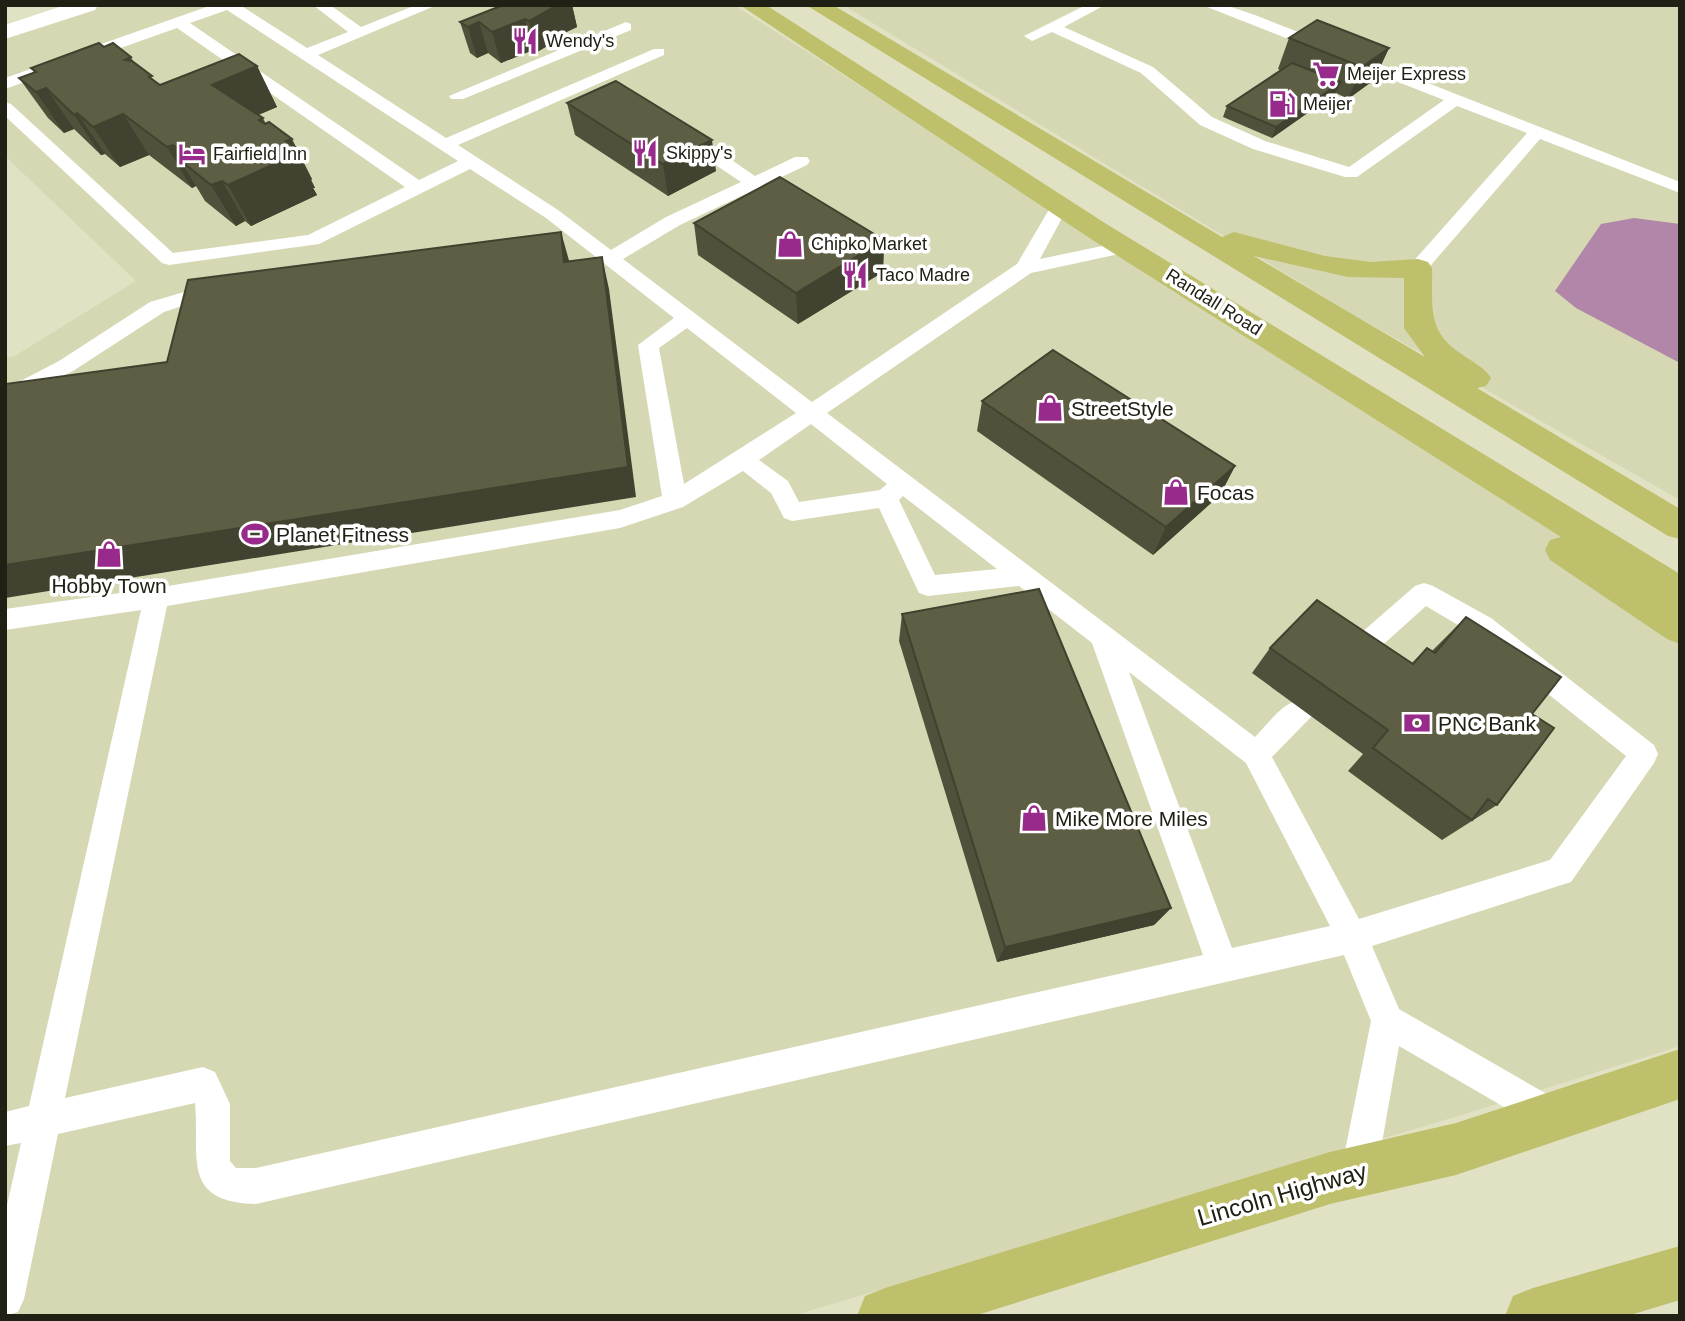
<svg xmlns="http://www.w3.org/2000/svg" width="1685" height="1321" font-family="Arial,sans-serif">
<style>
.built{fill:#d5d8b2}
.water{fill:#b186a9}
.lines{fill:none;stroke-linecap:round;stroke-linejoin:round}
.service{fill:#fff;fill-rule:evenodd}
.tertiary{fill:#fff;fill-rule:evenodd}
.primary{fill:#bfc06b;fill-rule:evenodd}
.wall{fill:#50513a}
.shaded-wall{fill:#41422f}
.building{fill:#5d5e43;stroke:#41422f;stroke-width:2}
.labels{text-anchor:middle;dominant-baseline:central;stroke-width:7;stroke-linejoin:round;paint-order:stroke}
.far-poi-label{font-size:18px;fill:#202015;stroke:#fff;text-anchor:start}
.far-street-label{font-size:18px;fill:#202015;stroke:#fff}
.poi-label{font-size:21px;fill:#202015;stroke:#fff;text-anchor:start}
.near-street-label{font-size:24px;fill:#202015;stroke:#fff}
</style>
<rect width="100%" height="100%" fill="#e0e2c3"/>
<path class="built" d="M 101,5 L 734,5 L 1680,611 L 1680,1046 L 1468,1113 L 792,1316 L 5,1316 L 5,358 L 13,357 L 136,281 L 5,156 L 5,37 Z
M 843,5 L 1680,5 L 1680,500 L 1351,313 Z"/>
<path class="water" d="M 1634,218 L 1680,224 L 1680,363 L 1576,308 L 1555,291 L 1601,224 Z"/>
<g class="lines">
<path class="service" d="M 212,5 L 240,5 L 307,48 L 348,32 L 313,5 L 330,5 L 361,27 L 416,5 L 437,5 L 318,55 L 446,138 L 654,49 L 664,49 L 664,55 L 458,145 L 558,210 L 611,250 L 666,217 L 741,182 L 680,141 L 678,137 L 680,133 L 692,133 L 755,176 L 795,157 L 807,157 L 810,161 L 807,165 L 680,225 L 623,259 L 812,402 L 1017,264 L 1054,201 L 1060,200 L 1069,205 L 1040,259 L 1126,241 L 1133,243 L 1135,247 L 1133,251 L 1031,273 L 827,413 L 1255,737 C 1270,722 1288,693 1311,701 L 1315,709 L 1311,717 L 1272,757 L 1359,919 L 1550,860 L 1626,756 L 1473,634 L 1426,606 L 1356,669 L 1347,672 L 1338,669 L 1334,661 L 1338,653 L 1415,586 L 1424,583 L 1433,586 L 1491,618 L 1654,745 L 1658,754 L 1654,763 L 1571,882 L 1372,946 L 1399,1009 L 1564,1104 L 1569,1116 L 1564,1128 L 1552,1133 L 1540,1128 L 1399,1046 L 1377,1171 L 1371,1183 L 1359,1189 L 1347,1183 L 1341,1171 L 1371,1021 L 1344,955 L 256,1204 C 180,1202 200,1156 195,1103 L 58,1134 L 24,1299 L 18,1312 L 5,1316 L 5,1214 L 21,1143 L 5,1146 L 5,1112 L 29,1106 L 141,610 L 5,630 L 5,609 L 156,588 L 620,510 L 662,496 L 638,345 L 674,318 L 546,218 L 470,169 L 319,244 L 169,265 L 162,263 L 5,116 L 5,102 L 11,104 L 173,253 L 308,235 L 405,187 L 177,28 L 5,89 L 5,78 ZM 227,10 L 458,161 L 419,180 L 190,23 ZM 687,328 L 796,413 L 684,484 L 659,348 ZM 811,424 L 887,484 L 880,490 L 799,502 L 788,481 L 759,460 ZM 743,471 L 771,493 L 784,518 L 792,521 L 879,508 L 919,593 L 928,596 L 1019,586 L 1092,643 L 1203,955 L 256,1168 L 236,1168 L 230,1161 L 230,1104 L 215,1072 L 203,1067 L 65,1098 L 167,606 L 620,528 L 683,507 ZM 903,496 L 997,569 L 935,575 L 899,500 ZM 1129,672 L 1246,763 L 1330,926 L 1232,948 Z
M 1086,5 L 1105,5 L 1064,27 L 1153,67 L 1212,117 L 1265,141 L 1349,167 L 1444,100 L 1202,5 L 1225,5 L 1255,15 L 1680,182 L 1680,193 L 1540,139 L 1425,272 L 1411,272 L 1408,268 L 1411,264 L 1527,133 L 1457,106 L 1357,177 L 1345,177 L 1253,149 L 1200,125 L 1141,73 L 1052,32 L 1032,41 L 1024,36 Z
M 626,22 L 631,24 L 631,30 L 463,99 L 451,99 L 449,96 Z
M 218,282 L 225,284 L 228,288 L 225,292 L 164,312 L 73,371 L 5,405 L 5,389 L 59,361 L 150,302 Z"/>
<path class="tertiary" d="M 65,5 L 98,5 L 95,10 L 5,39 L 5,25 Z"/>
<path class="primary" d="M 740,5 L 766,5 L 1108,225 L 1680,574 L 1680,644 L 1667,639 L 1550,560 L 1545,550 L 1550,540 L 1561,537 L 1088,237 Z
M 806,5 L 833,5 L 1222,237 L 1234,232 L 1325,256 L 1371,262 L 1418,259 L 1428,262 L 1432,268 C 1433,305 1426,330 1460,353 C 1471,361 1484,367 1491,378 L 1486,386 L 1477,388 L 1680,509 L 1680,539 L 1668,536 ZM 1254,256 L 1348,277 L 1404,278 L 1404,328 L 1425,357 Z
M 1680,1049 L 1680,1099 L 1456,1175 L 1330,1204 L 974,1316 L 857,1316 L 865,1296 L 885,1288 L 1330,1152 L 1456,1123 Z
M 1680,1246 L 1680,1300 L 1627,1316 L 1505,1316 L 1513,1296 L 1533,1288 Z"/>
</g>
<path class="wall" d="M 503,5 L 572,5 L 577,27 L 560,35 L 561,38 L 537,52 L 533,50 L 501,63 L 488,53 L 477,58 L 470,53 L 460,22 Z
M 1289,38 L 1389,48 L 1374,80 L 1348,99 L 1336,93 L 1272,138 L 1223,117 L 1227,106 L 1280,70 L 1278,69 Z
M 131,57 L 134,63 L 160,85 L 257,66 L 277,107 L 258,115 L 263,118 L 266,124 L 312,179 L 311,180 L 315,188 L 313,188 L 317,195 L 251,226 L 245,221 L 236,226 L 205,201 L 196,186 L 192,188 L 149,155 L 120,167 L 105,154 L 101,155 L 74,129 L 64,133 L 48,118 L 19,78 L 34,72 L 31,68 Z
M 567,103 L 716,171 L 668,196 L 575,135 Z
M 694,223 L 884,240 L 883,272 L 798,324 L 698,255 Z
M 982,401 L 1235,466 L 1220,495 L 1153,555 L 977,431 Z
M 902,614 L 1171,908 L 1154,925 L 997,962 L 899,641 Z
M 1466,617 L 1532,714 L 1497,805 L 1442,840 L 1348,771 L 1363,754 L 1252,673 L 1270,648 L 1412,663 L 1427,648 L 1432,651 Z"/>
<path class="shaded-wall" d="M 550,5 L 572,5 L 577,27 L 560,35 L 561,38 L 537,52 L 529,21 Z
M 525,19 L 533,50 L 501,63 L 492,32 Z
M 479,22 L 488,53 L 477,58 L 468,27 Z
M 1389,48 L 1374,80 L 1348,99 L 1362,67 Z
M 257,66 L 277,107 L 234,125 L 212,85 Z
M 1341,82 L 1336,93 L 1272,138 L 1276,127 Z
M 46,88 L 74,129 L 64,133 L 36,92 Z
M 77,113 L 105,154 L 101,155 L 74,115 Z
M 123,114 L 149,155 L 120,167 L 93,127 Z
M 292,139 L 312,179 L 311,180 L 315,188 L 313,188 L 317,195 L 251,226 L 228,185 L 286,141 Z
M 712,140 L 716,171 L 668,196 L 663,164 Z
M 173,145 L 184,164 L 180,160 L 196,186 L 192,188 L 167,147 Z
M 222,181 L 245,221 L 236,226 L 211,185 Z
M 561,232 L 570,264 L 564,262 Z
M 884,240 L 883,272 L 798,324 L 796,293 Z
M 602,257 L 609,289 L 636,497 L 5,598 L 5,565 Z
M 1235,466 L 1220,495 L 1153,555 L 1166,527 Z
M 1171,908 L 1154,925 L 997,962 L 1005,947 Z"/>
<path class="building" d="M 503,5 L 550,5 L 554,7 L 529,21 L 525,19 L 492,32 L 479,22 L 468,27 L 460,22 Z
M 1317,20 L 1389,48 L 1362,67 L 1289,38 Z
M 99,43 L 104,47 L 113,43 L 131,57 L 125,60 L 132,61 L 152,76 L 149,77 L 160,85 L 239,54 L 257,66 L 212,85 L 263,118 L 259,120 L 265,124 L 269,122 L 292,139 L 286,141 L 295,147 L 289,149 L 296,154 L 228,185 L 222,181 L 211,185 L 180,160 L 188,157 L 173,145 L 167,147 L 123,114 L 93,127 L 77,113 L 74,115 L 46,88 L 36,92 L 19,78 L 36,72 L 31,68 Z
M 1292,63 L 1341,82 L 1276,127 L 1227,106 Z
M 616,81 L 712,140 L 663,164 L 567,103 Z
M 780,177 L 884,240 L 796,293 L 694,223 Z
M 561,232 L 564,262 L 602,257 L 628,467 L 5,565 L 5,384 L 167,362 L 188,280 Z
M 1053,350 L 1235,466 L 1166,527 L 982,401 Z
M 1039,589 L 1171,908 L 1005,947 L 902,614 Z
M 1317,600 L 1413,664 L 1427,648 L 1435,653 L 1466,617 L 1561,677 L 1532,714 L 1554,728 L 1497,805 L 1488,799 L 1472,820 L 1373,748 L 1388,730 L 1270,648 Z"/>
<defs>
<symbol id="restaurant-bare" viewBox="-9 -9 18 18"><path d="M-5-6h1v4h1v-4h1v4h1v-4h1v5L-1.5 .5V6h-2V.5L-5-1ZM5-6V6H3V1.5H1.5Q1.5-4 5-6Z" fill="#972a8b" stroke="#fff" stroke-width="2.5" paint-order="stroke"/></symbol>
<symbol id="supermarket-bare" viewBox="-9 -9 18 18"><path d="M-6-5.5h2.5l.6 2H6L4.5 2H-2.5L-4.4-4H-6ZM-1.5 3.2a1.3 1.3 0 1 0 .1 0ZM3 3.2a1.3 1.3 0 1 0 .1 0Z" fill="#972a8b" stroke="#fff" stroke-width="2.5" paint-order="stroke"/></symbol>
<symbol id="fuel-bare" viewBox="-9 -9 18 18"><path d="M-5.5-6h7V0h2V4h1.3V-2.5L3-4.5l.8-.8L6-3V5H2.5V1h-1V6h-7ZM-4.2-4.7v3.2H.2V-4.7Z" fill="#972a8b" stroke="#fff" stroke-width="2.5" paint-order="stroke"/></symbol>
<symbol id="hotel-bare" viewBox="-9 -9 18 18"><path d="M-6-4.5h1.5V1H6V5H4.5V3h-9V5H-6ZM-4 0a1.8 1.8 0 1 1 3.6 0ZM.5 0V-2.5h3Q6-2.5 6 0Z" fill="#972a8b" stroke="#fff" stroke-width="2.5" paint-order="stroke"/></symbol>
<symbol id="shop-bare" viewBox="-9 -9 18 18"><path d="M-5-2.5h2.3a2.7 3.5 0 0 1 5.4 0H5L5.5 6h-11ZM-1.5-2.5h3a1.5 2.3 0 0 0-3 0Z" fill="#972a8b" stroke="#fff" stroke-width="2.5" paint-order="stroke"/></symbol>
<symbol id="stadium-bare" viewBox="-9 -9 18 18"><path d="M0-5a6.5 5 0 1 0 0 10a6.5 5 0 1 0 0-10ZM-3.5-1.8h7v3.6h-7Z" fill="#972a8b" stroke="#fff" stroke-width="2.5" paint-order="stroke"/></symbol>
<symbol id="bank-bare" viewBox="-9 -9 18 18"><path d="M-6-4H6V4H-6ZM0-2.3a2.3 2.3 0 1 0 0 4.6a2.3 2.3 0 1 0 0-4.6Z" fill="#972a8b" stroke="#fff" stroke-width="2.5" paint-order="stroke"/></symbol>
</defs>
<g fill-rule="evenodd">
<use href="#restaurant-bare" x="506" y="22" width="38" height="38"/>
<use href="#supermarket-bare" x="1307" y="55" width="38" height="38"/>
<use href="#fuel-bare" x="1263" y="85" width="38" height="38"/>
<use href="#restaurant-bare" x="626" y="134" width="38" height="38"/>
<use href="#hotel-bare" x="173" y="135" width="38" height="38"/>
<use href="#shop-bare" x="771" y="225" width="38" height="38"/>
<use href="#restaurant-bare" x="836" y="256" width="38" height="38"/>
<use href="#shop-bare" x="1031" y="389" width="38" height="38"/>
<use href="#shop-bare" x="1157" y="473" width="38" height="38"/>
<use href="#stadium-bare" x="236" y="515" width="38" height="38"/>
<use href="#shop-bare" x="90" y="535" width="38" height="38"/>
<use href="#bank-bare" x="1398" y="704" width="38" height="38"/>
<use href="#shop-bare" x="1015" y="799" width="38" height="38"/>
</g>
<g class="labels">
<g class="far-poi-label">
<text x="546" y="41">Wendy's</text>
<text x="1347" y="74">Meijer Express</text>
<text x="1303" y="104">Meijer</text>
<text x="666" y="153">Skippy's</text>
<text x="213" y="154">Fairfield Inn</text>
<text x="811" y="244">Chipko Market</text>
<text x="876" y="275">Taco Madre</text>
</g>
<g class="far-street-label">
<text transform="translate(1214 302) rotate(32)">Randall Road</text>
</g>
<g class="poi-label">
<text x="1071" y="408">StreetStyle</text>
<text x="1197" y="492">Focas</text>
<text x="276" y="534">Planet Fitness</text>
<text x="109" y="585" text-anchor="middle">Hobby Town</text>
<text x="1438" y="723">PNC Bank</text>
<text x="1055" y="818">Mike More Miles</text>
</g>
<g class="near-street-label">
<text transform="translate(1282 1194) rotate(-16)">Lincoln Highway</text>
</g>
</g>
<rect width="1685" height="1321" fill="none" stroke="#202015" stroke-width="14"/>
</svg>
